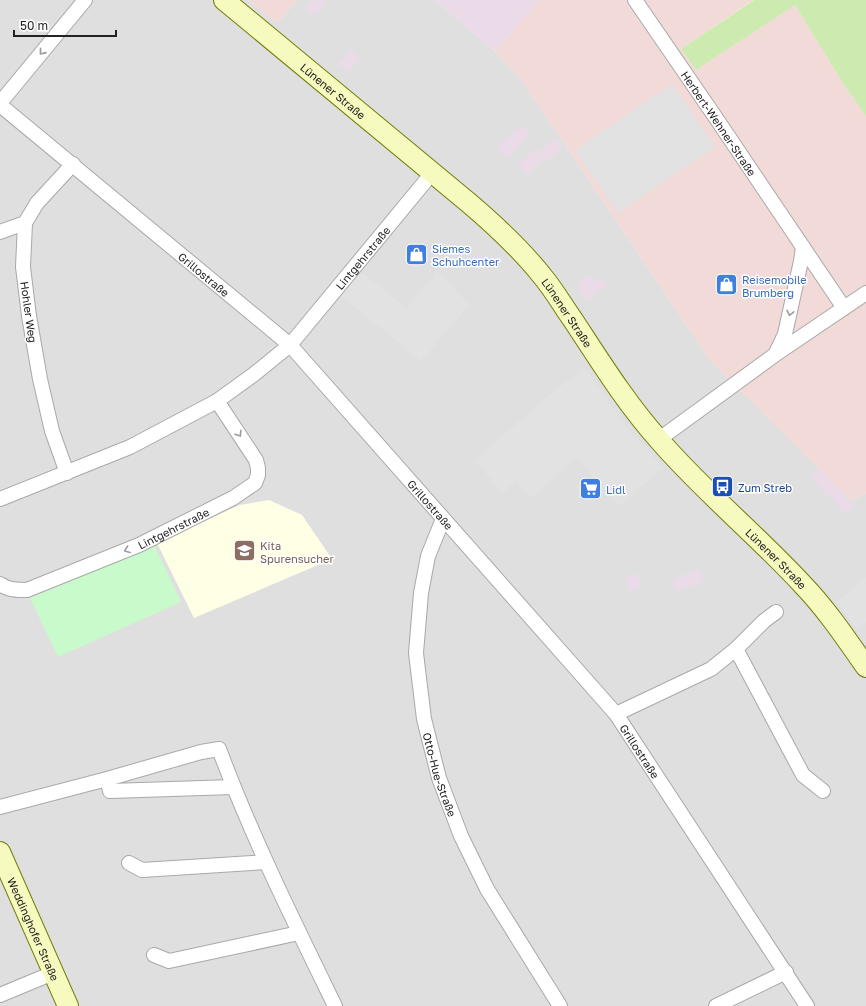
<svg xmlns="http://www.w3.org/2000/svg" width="866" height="1006" font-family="'Golos Text',sans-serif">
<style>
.residential{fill:#e0dfdf}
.commercial{fill:#f2dad9}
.industrial{fill:#ebdbe8}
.education{fill:#ffffe5}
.grass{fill:#cdebb0}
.park{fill:#c8facc}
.parking{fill:#e2e2e2}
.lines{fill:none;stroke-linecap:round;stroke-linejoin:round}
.street-casing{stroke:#a9a9a9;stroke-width:16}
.secondary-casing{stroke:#707d05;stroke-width:22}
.street{stroke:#fff;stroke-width:14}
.secondary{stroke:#f7fabf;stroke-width:20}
.oneway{stroke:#9c9c9c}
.labels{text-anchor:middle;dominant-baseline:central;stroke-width:3;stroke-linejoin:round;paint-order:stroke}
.street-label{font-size:11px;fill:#222;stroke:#fff}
.shop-label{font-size:11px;fill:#366cbe;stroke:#fff;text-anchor:start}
.transit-label{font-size:11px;fill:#164399;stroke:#fff;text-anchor:start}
.education-label{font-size:11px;fill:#785e54;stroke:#fff;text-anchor:start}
</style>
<rect width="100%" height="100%" fill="#f2efe9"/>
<path class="residential" d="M 0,0 L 248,0 L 277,23 L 298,0 L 435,0 L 495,52 L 520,78 L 710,360 L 852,501 L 866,493 L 866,1006 L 0,1006 Z"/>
<path class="commercial" d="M 248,0 L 298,0 L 277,23 Z
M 539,0 L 753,0 L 681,49 L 696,70 L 795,5 L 844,85 L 866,116 L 866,493 L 852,501 L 710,360 L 520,78 L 495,52 Z"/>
<path class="industrial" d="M 313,0 L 321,0 L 326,4 L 315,16 L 306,8 Z
M 435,0 L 539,0 L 495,52 Z
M 351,50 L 360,58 L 349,72 L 339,64 Z
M 522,126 L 530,134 L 507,158 L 497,148 L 515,130 L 517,131 Z
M 555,137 L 562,147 L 547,162 L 543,158 L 528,174 L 519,165 L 535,149 L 539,153 Z
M 591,275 L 596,282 L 602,279 L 607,286 L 586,300 L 577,284 Z
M 820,469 L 854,506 L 845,513 L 830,495 L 828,496 L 811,477 Z
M 700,570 L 704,582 L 676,590 L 672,579 Z
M 638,574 L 642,587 L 630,591 L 626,577 Z"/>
<path class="education" d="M 269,500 L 302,515 L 332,559 L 194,618 L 157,543 L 240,505 Z"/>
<path class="grass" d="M 754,0 L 866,0 L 866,116 L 844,85 L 795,5 L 696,70 L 681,49 Z"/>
<path class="park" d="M 154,545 L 181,602 L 58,657 L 30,598 Z"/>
<path class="parking" d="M 672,84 L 715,147 L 618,213 L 575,150 Z
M 359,270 L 406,308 L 437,271 L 469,305 L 421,361 L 339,294 Z
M 585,367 L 626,426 L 663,468 L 619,506 L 576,458 L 531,498 L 516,481 L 503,493 L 475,461 L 537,405 Z
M 866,578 L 866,623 L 856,628 L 837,602 Z"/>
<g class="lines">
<defs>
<g id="street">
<path id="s1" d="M 635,0 L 718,121 L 844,308"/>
<path d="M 0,103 L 85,0"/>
<path id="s2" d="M 0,105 L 290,345 L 616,714 L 807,1006"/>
<path d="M 0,232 L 25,223"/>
<path d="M 776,353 L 785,334 L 801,261 L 803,247"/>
<path d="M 658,440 L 776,354 L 866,293"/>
<path d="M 67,473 L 52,431 L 40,379 L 29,316 L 23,267 L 25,223 L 37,203 L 73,164"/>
<path id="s3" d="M 0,499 L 130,447 L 217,401 L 253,375 L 290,345 L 433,172"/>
<path id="s4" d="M 443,519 L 428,556 L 421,593 L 416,653 L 424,719 L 439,778 L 461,836 L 487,889 L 560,1006"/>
<path id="s5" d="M 0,584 C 8,590 17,590 27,590 L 139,545 L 233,498 L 255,483 L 258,475 L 258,468 L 256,460 L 217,401"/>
<path d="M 736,649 L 803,775 L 823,791"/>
<path d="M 616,714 L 711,669 L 736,649 L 764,621 L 776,612"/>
<path d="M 107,779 L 110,791 L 233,787"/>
<path d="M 0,807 L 107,779 L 201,752 L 219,749 C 252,837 294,922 335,1006"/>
<path d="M 129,863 L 142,870 L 266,862"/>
<path d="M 154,955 L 169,961 L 299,933"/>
<path d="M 0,995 L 53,973"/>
<path d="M 716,1006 L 786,972"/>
</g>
<g id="secondary">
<path id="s6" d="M 224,0 L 469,203 C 496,226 521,249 543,277 C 554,290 563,306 573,320 C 600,361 626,403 659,440 C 704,492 758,536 804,586 C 827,610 847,640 866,667"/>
<path id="s7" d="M 0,852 L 68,1006"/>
</g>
</defs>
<use href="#street" class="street-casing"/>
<use href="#secondary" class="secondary-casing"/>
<use href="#street" class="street"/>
<use href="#secondary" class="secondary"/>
</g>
<defs><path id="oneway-chevron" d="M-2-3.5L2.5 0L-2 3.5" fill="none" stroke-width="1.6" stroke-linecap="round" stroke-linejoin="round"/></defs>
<g class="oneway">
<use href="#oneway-chevron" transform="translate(42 52) rotate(129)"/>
<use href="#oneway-chevron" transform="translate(790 313) rotate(102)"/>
<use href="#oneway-chevron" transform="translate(239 434) rotate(57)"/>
<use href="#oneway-chevron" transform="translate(127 550) rotate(159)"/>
</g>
<defs>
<symbol id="shop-square" viewBox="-11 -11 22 22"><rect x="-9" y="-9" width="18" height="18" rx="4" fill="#3f7fe0" stroke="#fff"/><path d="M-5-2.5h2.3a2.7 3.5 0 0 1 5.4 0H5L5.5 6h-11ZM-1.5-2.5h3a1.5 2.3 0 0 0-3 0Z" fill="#fff"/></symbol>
<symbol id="bus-square" viewBox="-11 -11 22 22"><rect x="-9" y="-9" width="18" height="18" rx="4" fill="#1a4fb4" stroke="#fff"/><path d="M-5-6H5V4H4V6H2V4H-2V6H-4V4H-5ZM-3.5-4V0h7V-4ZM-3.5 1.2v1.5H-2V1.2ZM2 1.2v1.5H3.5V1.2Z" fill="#fff"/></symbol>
<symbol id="supermarket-square" viewBox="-11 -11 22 22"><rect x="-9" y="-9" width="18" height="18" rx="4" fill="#3f7fe0" stroke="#fff"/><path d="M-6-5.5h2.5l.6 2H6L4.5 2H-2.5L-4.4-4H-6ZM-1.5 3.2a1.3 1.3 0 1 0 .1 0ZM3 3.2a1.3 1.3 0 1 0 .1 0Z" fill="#fff"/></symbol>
<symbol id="school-square" viewBox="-11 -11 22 22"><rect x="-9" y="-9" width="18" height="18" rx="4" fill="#8d6e63" stroke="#fff"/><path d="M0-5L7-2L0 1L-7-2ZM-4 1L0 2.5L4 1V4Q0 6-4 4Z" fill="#fff"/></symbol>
</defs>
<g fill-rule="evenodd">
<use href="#shop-square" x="404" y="242" width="25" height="25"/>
<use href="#shop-square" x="714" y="272" width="25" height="25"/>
<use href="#bus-square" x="710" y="474" width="25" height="25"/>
<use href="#supermarket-square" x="578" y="476" width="25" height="25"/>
<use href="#school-square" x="232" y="538" width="25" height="25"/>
</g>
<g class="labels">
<g class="street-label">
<text stroke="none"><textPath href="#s6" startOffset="142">Lünener Straße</textPath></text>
<text stroke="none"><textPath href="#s1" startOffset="149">Herbert-Wehner-Straße</textPath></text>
<text stroke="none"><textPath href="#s3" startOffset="444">Lintgehrstraße</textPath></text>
<text stroke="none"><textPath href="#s2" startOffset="265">Grillostraße</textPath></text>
<text transform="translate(29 312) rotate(82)">Hohler Weg</text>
<text stroke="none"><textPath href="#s6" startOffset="466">Lünener Straße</textPath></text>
<text stroke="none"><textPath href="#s2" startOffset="589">Grillostraße</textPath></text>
<text stroke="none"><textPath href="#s5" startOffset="187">Lintgehrstraße</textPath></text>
<text stroke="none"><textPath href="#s6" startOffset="790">Lünener Straße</textPath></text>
<text stroke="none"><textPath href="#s2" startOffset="913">Grillostraße</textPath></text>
<text stroke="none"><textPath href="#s4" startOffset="262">Otto-Hue-Straße</textPath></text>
<text stroke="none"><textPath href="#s7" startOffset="84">Weddinghofer Straße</textPath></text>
</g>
<g class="shop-label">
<text x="432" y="248">Siemes<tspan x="432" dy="13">Schuhcenter</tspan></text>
<text x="742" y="279">Reisemobile<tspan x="742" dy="13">Brumberg</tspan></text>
<text x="606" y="489">Lidl</text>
</g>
<g class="transit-label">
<text x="738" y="487">Zum Streb</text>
</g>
<g class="education-label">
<text x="260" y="545">Kita<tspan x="260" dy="13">Spurensucher</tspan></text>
</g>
</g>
<path d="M14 30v6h102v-6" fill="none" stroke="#222222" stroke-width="2"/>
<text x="20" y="30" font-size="12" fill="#222222" stroke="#ffffff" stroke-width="3" paint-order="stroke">50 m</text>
</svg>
